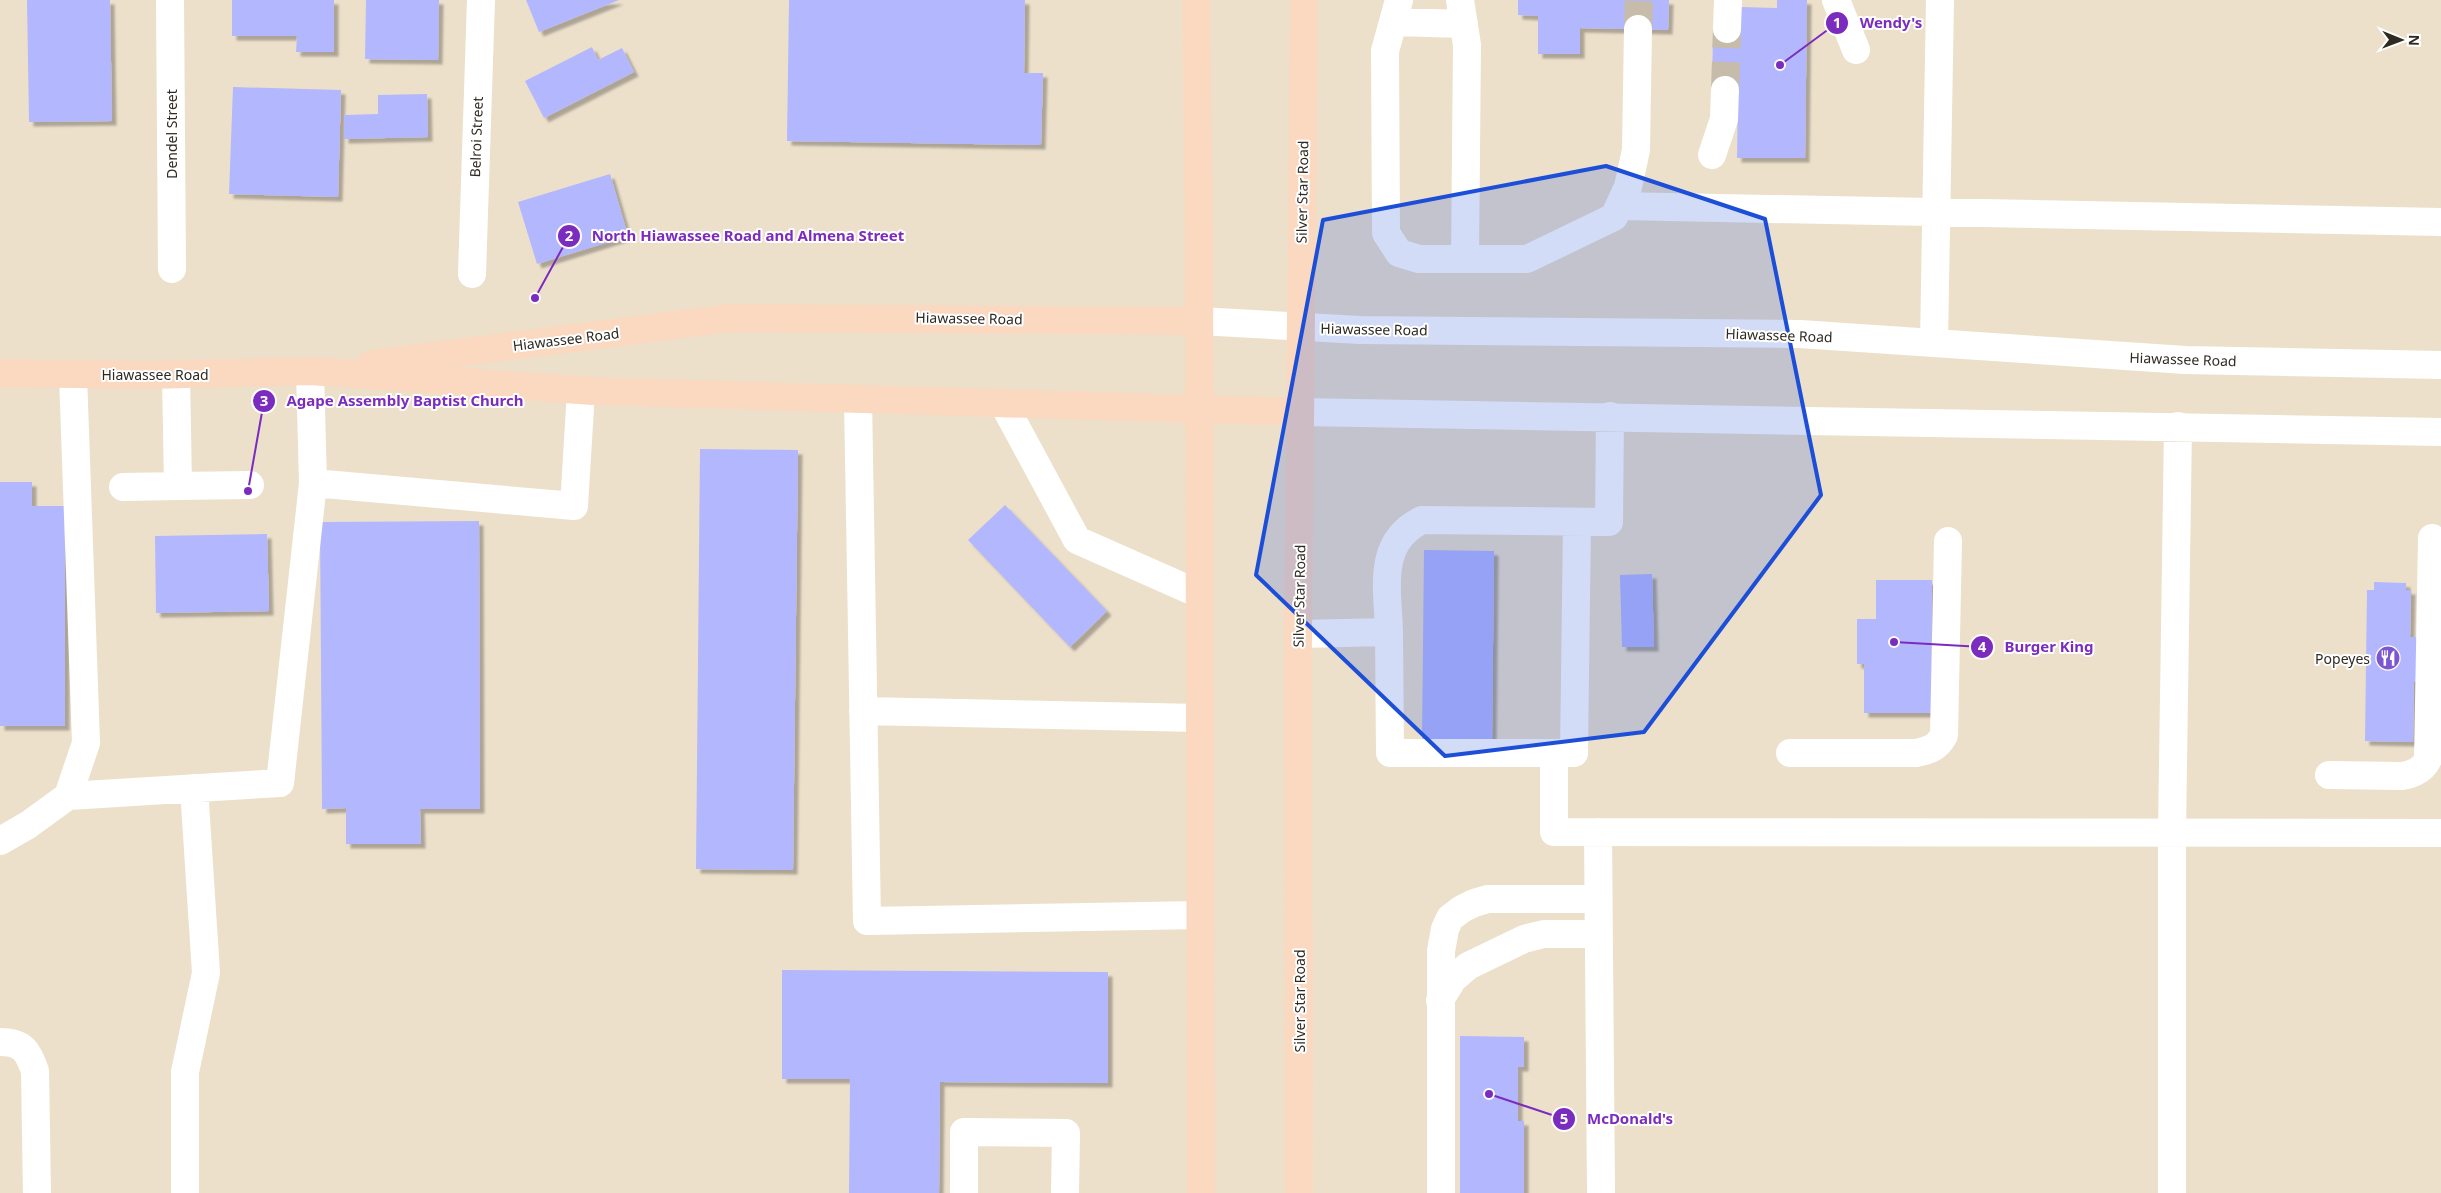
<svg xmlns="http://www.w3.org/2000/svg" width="2441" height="1193" font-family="'Noto Sans',sans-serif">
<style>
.building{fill:#b3b7fe;filter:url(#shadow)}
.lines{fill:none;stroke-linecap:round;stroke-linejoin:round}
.minor-tunnel{stroke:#c6bca9;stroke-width:28;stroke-dasharray:28 14;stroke-linecap:butt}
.minor{stroke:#fff;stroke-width:28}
.major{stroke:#fbd8c0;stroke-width:28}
.marked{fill:#1d4ed8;fill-opacity:0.2;stroke:#1d4ed8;stroke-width:4;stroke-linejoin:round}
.labels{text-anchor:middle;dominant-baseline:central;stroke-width:4;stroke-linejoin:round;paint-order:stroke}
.street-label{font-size:14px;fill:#2e2a22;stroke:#fff}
.poi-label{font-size:14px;fill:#2e2a22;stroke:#fff;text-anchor:end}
.leader{fill:none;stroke:#7b2cbf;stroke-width:2}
.callout-dot{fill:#7b2cbf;stroke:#fff;stroke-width:2}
.mark-label{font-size:15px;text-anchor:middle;font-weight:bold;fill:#fff}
.callout-label{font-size:15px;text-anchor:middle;font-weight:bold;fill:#7b2cbf;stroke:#fff;stroke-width:4;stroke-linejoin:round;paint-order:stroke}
</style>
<defs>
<filter id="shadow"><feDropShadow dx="4.5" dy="4.5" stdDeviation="1" flood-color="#0004"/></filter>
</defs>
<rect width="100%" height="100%" fill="#ece0cb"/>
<path class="building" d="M 27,0 L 110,0 L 112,121 L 29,122 Z
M 232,0 L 334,0 L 334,52 L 296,52 L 297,36 L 232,36 Z
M 366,0 L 439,0 L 438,60 L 365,59 Z
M 526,0 L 619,0 L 539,32 Z
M 789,0 L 1025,0 L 1024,73 L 1043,73 L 1041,145 L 787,141 Z
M 1518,0 L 1669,0 L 1668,30 L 1580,28 L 1580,54 L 1538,54 L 1538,16 L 1518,15 Z
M 1777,0 L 1807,0 L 1805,158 L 1737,158 L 1738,90 L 1712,90 L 1713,29 L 1727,29 L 1741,7 L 1777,8 Z
M 592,47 L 598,60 L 622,48 L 634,72 L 544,118 L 525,81 Z
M 233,87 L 341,90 L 338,197 L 229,194 Z
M 427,94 L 428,137 L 344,139 L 344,115 L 378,114 L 378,95 Z
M 610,174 L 628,236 L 537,264 L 518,202 Z
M 700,449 L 798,450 L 793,870 L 696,869 Z
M 0,482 L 32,482 L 32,506 L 65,506 L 65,726 L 0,726 Z
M 1005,505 L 1107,611 L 1070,647 L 968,540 Z
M 479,521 L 480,809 L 420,809 L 421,844 L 346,844 L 346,808 L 322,809 L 320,522 Z
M 267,534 L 269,611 L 156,613 L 155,536 Z
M 1424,550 L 1494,551 L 1492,740 L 1422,740 Z
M 1652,574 L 1654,647 L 1622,647 L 1620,575 Z
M 1876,580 L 1932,580 L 1931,713 L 1864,713 L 1864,664 L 1857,664 L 1857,619 L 1876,619 Z
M 2374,582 L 2406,583 L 2406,590 L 2411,590 L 2410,637 L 2421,637 L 2420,682 L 2414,682 L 2413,742 L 2365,741 L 2367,590 L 2374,590 Z
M 782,970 L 1108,972 L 1108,1083 L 940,1082 L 939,1193 L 849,1193 L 850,1079 L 782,1079 Z
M 1460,1036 L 1524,1037 L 1524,1067 L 1518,1067 L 1518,1121 L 1524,1121 L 1524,1193 L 1460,1193 Z"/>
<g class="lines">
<path class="minor-tunnel" d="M 1638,29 L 1639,0
M 1725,90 L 1727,29"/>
<path class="minor" d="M 170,0 L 172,269
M 1399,0 L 1385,51 L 1386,233 L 1399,253 L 1419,259 L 1527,259 L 1614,217 L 1628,187 L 1636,150 L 1638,29
M 1460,0 L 1467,45 L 1465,259
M 1836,0 L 1856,50
M 1393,22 L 1464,24
M 1727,29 L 1728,0
M 1712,155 L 1724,119 L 1725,90
M 1619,206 L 2441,222
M 472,274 L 481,0
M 1199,321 L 1360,330 L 1800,334 L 2185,360 L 2441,365
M 1934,343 L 1940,0
M 310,371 L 313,483 L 574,506 L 581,391
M 176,375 L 178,486 L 250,485
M 858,399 L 867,921 L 1200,915
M 1003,403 L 1077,540 L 1199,594
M 1300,412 L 2441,432
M 123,487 L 178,486
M 1389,632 L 1390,753 L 1554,753 L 1554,832 L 2441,833
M 1298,634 L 1389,632 C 1388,589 1376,542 1422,520 L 1609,522 L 1610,416
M 863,711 L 1199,718
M 1554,753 L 1574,753 L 1577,522
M 1790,753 L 1916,753 C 1930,750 1937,748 1944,735 L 1948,541
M 2329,775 L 2402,776 C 2414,774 2423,770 2428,759 L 2432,538
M 68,796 L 280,783 L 313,483
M 1598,832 L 1601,1193
M 0,841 L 28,825 L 68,796 L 86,743 L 73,375
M 1440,1000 L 1453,979 L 1468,966 L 1524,939 L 1544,934 L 1598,934
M 0,1042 C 23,1042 28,1051 35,1071 L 37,1193
M 185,1193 L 185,1072 L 206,973 L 194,788
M 964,1193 L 964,1132 L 1066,1133 L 1065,1193
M 1441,1193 L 1441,951 L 1445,929 L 1450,918 L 1462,909 L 1474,903 L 1488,899 L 1598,899
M 2172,1193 L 2172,832 L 2178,426"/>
<path class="major" d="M 1196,0 L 1199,232 L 1201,1193
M 371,364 L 730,318 L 1199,321
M 0,373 L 150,375 L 310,371 L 593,391 L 1300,412
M 1299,1193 L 1298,634 L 1304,0"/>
</g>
<path class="marked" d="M 1606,166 L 1765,219 L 1821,495 L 1644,732 L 1445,756 L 1256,575 L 1323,220 Z"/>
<defs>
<symbol id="restaurant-disc" viewBox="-11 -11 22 22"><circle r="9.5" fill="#7c57d1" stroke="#fff"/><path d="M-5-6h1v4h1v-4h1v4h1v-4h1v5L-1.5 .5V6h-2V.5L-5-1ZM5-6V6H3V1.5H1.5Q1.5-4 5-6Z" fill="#fff"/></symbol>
</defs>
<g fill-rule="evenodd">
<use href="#restaurant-disc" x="2374" y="644" width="28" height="28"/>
</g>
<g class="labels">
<g class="street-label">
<text transform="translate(171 134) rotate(-90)">Dendel Street</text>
<text transform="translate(476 137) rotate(-88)">Belroi Street</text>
<text transform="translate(1302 192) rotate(-89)">Silver Star Road</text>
<text transform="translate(969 318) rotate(1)">Hiawassee Road</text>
<text transform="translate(1374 329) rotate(1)">Hiawassee Road</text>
<text transform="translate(1779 335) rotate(2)">Hiawassee Road</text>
<text transform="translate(566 339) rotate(-7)">Hiawassee Road</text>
<text transform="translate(2183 359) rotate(2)">Hiawassee Road</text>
<text x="155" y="374">Hiawassee Road</text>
<text transform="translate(1299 596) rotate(-89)">Silver Star Road</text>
<text transform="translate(1299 1001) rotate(-90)">Silver Star Road</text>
</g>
<g class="poi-label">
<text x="2370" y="658">Popeyes</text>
</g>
</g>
<path class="leader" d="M1780 65L1837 23M535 298L569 236M248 491L264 401M1894 642L1982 647M1489 1094L1564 1119"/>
<g class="callout-dot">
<circle cx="1780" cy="65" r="5"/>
<circle cx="535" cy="298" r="5"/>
<circle cx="248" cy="491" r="5"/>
<circle cx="1894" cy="642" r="5"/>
<circle cx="1489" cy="1094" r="5"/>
<circle cx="1837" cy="23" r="12"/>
<circle cx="569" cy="236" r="12"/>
<circle cx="264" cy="401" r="12"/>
<circle cx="1982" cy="647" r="12"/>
<circle cx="1564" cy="1119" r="12"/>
</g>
<g class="mark-label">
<text x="1837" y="28">1</text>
<text x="569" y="241">2</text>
<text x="264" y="406">3</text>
<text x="1982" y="652">4</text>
<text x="1564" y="1124">5</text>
</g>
<g class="callout-label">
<text x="1891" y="28">Wendy's</text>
<text x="748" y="241">North Hiawassee Road and Almena Street</text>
<text x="405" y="406">Agape Assembly Baptist Church</text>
<text x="2049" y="652">Burger King</text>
<text x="1630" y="1124">McDonald's</text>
</g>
<g transform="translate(2401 40) rotate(91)" stroke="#ffffff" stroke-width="4" paint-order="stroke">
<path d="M0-4L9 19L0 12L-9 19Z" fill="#2e2a22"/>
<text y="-8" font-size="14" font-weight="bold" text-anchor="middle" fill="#2e2a22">N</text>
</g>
</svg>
